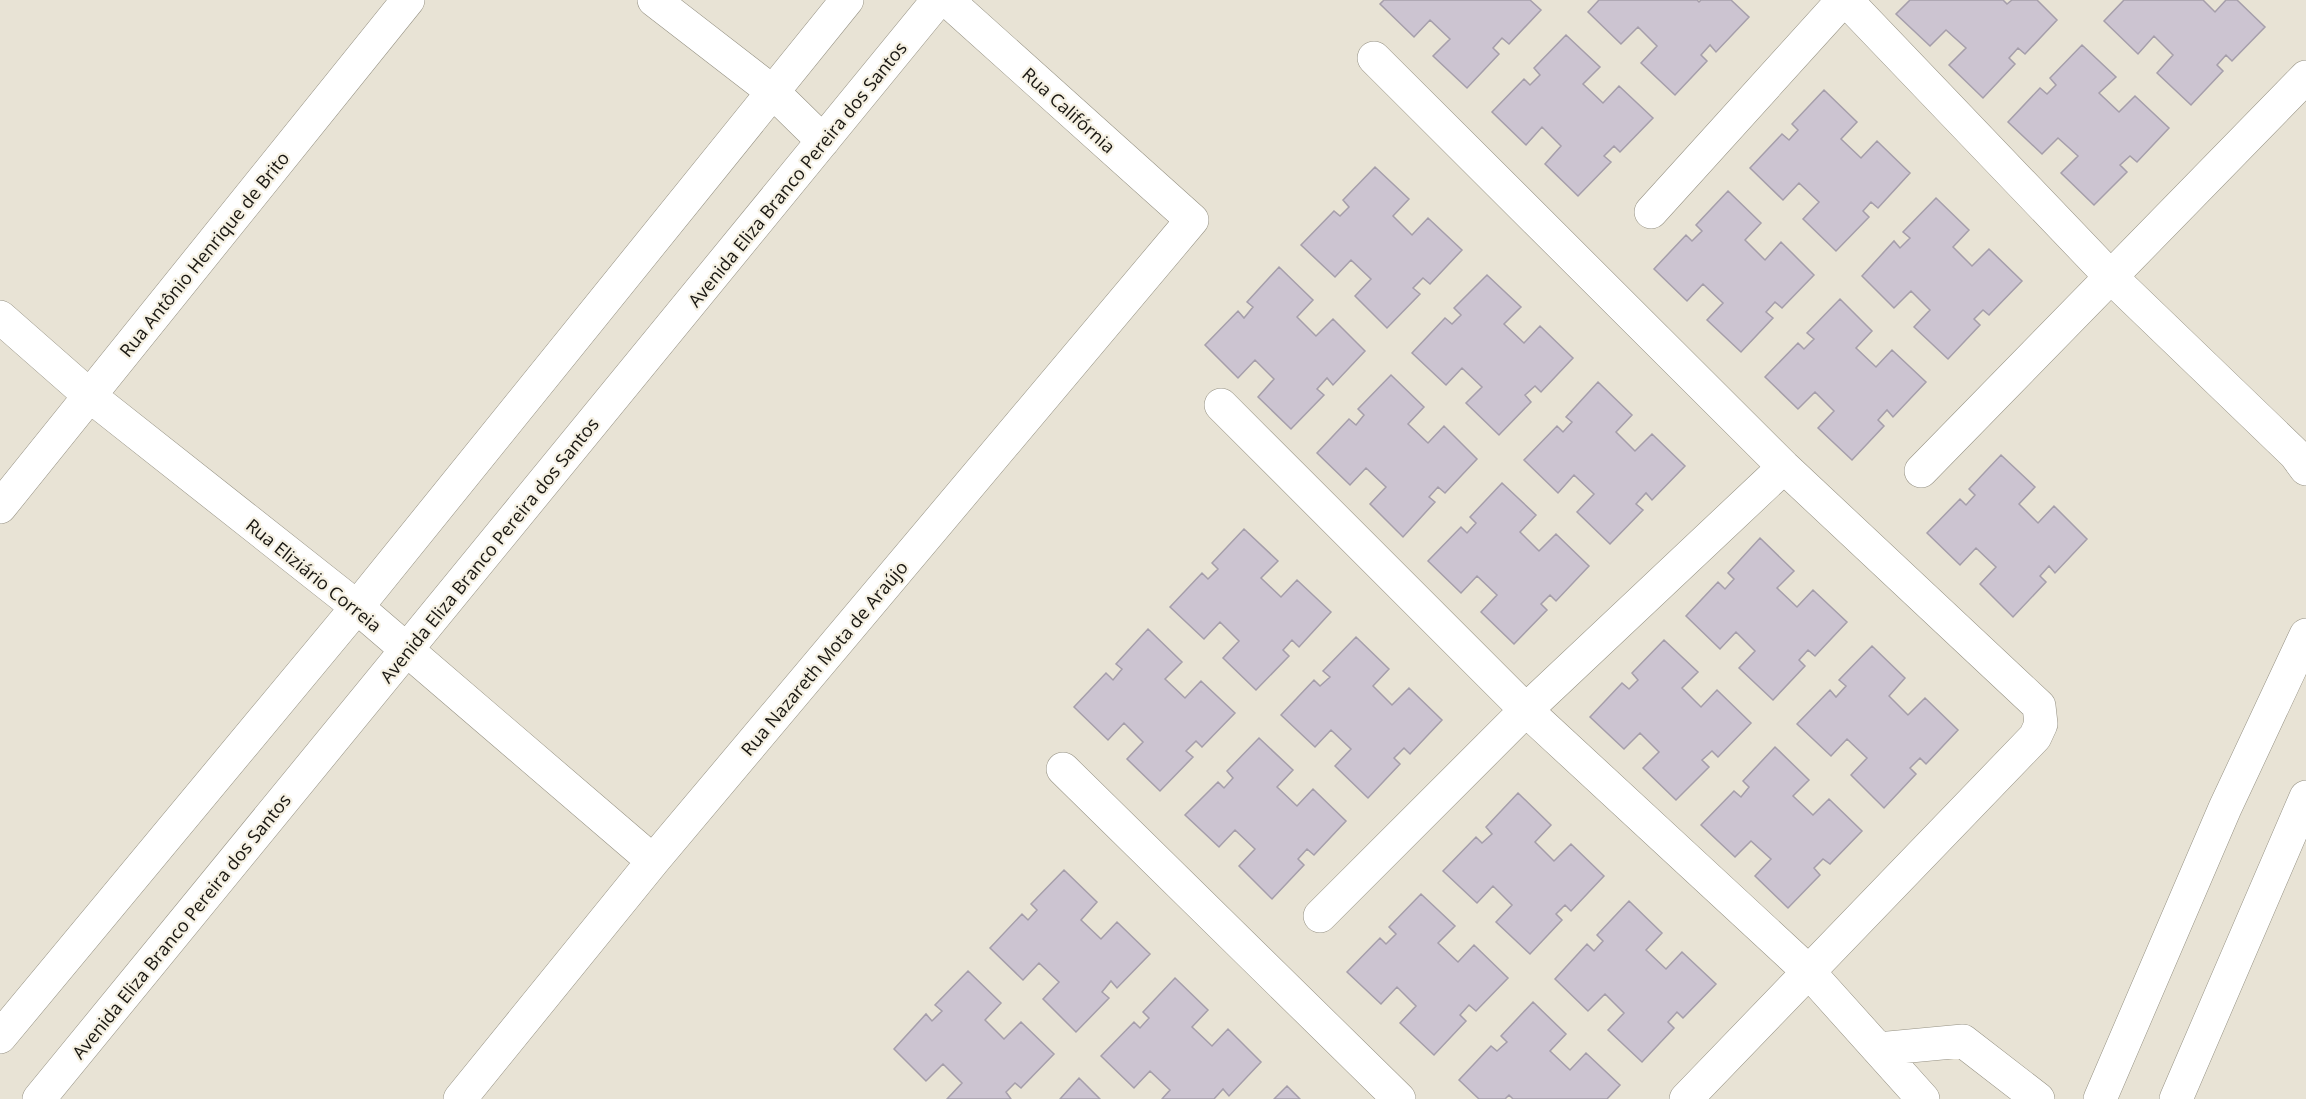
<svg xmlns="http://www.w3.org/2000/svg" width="2306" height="1099" font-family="'Open Sans',sans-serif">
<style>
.building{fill:#ccc4d1;stroke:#a59eaa;stroke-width:1.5}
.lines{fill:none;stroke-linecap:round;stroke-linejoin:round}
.minor-casing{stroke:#959183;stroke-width:34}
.minor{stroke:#fff;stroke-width:33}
.labels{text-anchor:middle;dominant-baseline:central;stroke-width:4.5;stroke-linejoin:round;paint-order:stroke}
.street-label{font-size:18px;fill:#181611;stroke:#f5f0e2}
</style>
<rect width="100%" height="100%" fill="#e8e3d5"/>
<path class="building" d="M 1384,0 L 1530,0 L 1541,10 L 1509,44 L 1502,38 L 1493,48 L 1499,54 L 1467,88 L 1433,56 L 1450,39 L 1430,20 L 1414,37 L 1380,4 Z
M 1599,0 L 1697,0 L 1699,2 L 1701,0 L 1731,0 L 1749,17 L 1716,52 L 1710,45 L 1701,55 L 1707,61 L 1675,95 L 1641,63 L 1657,46 L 1638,27 L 1621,44 L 1588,12 Z
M 1910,0 L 2003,0 L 2007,4 L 2012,0 L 2037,0 L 2057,20 L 2025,54 L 2018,48 L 2009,58 L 2015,64 L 1983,98 L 1949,65 L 1966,48 L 1946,30 L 1930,46 L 1896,14 Z
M 2124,0 L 2203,0 L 2215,12 L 2226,0 L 2237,0 L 2265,27 L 2232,61 L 2226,55 L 2217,65 L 2223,71 L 2191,105 L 2157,73 L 2173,55 L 2154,36 L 2138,54 L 2104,21 Z
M 1566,35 L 1600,67 L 1583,84 L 1603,103 L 1619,86 L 1653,118 L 1620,152 L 1614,146 L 1604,156 L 1611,162 L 1578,196 L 1545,164 L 1561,146 L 1542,127 L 1526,145 L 1492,112 L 1524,79 L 1530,85 L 1540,75 L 1534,68 Z
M 2082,45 L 2116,77 L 2099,93 L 2119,112 L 2135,96 L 2169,128 L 2137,162 L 2130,156 L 2120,165 L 2127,172 L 2094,205 L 2061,173 L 2078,156 L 2058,138 L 2042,154 L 2008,122 L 2040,88 L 2047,94 L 2056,85 L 2050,78 Z
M 1824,90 L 1857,122 L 1841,139 L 1861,158 L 1877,141 L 1910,173 L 1878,208 L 1871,202 L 1863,211 L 1869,217 L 1836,251 L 1803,219 L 1819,202 L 1799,183 L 1783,200 L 1750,168 L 1782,134 L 1789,140 L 1798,130 L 1792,124 Z
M 1375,167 L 1409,199 L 1393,216 L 1412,235 L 1428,218 L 1462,250 L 1430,284 L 1423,278 L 1413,288 L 1420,294 L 1387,328 L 1355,296 L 1371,279 L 1351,260 L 1335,277 L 1301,245 L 1334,211 L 1340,216 L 1349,207 L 1343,200 Z
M 1728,191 L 1761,223 L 1745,240 L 1765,260 L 1781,242 L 1814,275 L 1782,308 L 1775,302 L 1766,312 L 1773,318 L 1741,352 L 1707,320 L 1723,303 L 1703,284 L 1687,301 L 1654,269 L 1686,235 L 1692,241 L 1702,231 L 1696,225 Z
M 1936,198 L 1969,230 L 1953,247 L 1972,266 L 1989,249 L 2022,281 L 1989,315 L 1983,310 L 1974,319 L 1980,325 L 1948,359 L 1914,327 L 1930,310 L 1911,291 L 1894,308 L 1862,276 L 1894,241 L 1900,248 L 1910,238 L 1903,232 Z
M 1279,267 L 1313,300 L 1297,317 L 1316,336 L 1333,319 L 1365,351 L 1333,385 L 1327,378 L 1317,389 L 1324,395 L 1291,429 L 1258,397 L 1274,379 L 1255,360 L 1238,378 L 1205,345 L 1238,311 L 1244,318 L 1253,307 L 1247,302 Z
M 1487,275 L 1521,307 L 1504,324 L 1524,343 L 1540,326 L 1573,358 L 1541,392 L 1535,386 L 1525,395 L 1531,402 L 1499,435 L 1466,403 L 1482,387 L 1462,368 L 1446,385 L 1412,353 L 1445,318 L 1452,324 L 1461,315 L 1454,308 Z
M 1840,299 L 1872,331 L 1856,348 L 1876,367 L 1892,350 L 1926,382 L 1893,417 L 1887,410 L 1878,420 L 1884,426 L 1852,460 L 1818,428 L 1834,411 L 1815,392 L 1798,409 L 1765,377 L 1798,343 L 1804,349 L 1814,339 L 1807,333 Z
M 1391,375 L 1424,407 L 1408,424 L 1428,443 L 1444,426 L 1477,459 L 1445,493 L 1438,487 L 1429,497 L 1435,502 L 1403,537 L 1370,504 L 1386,487 L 1366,468 L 1350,485 L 1317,453 L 1349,419 L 1356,425 L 1364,415 L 1358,409 Z
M 1598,382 L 1632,415 L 1616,432 L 1635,451 L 1652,434 L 1685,466 L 1652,500 L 1646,493 L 1636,504 L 1643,510 L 1610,544 L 1577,512 L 1594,494 L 1574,475 L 1558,493 L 1524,460 L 1557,426 L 1563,432 L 1572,422 L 1566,417 Z
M 2001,455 L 2035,487 L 2019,504 L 2038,523 L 2054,506 L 2087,539 L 2055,573 L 2049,566 L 2040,576 L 2046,582 L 2013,617 L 1980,584 L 1996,567 L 1976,548 L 1960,565 L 1927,533 L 1960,499 L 1966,505 L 1975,495 L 1969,489 Z
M 1502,483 L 1536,515 L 1520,532 L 1539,551 L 1556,534 L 1589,566 L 1556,601 L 1550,595 L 1541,604 L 1547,610 L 1514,644 L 1481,612 L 1497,595 L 1477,576 L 1461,593 L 1428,561 L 1461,527 L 1467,533 L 1476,523 L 1470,517 Z
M 1244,529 L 1278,561 L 1261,578 L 1281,597 L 1297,580 L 1331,612 L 1299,647 L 1292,640 L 1283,650 L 1289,656 L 1256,690 L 1223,658 L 1239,641 L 1220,622 L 1204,639 L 1170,607 L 1202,573 L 1208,579 L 1218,569 L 1212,563 Z
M 1760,538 L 1794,571 L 1777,588 L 1797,607 L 1813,590 L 1847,622 L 1815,656 L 1808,650 L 1799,660 L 1805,666 L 1773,700 L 1739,668 L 1755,651 L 1736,632 L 1720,649 L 1686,616 L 1718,582 L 1725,589 L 1734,579 L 1728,573 Z
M 1148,629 L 1182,662 L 1165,679 L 1185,698 L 1201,681 L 1235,713 L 1202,747 L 1196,741 L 1186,751 L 1193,757 L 1160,791 L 1127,759 L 1143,742 L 1124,723 L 1108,740 L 1074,707 L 1106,673 L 1113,680 L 1122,669 L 1116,664 Z
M 1356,637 L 1389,669 L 1373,686 L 1392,705 L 1409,688 L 1442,720 L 1410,754 L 1404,748 L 1394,758 L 1400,764 L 1368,798 L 1335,766 L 1351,749 L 1331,730 L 1315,747 L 1281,715 L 1314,680 L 1320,686 L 1330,677 L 1323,671 Z
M 1664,640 L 1698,672 L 1682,688 L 1701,707 L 1717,690 L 1751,723 L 1718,757 L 1712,751 L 1702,760 L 1709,767 L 1676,800 L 1643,768 L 1659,752 L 1640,733 L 1624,749 L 1590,717 L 1622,683 L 1629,689 L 1638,680 L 1632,673 Z
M 1872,646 L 1905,678 L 1889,696 L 1908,715 L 1925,698 L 1958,730 L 1926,764 L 1920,758 L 1910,768 L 1916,774 L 1884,808 L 1851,775 L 1867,758 L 1847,739 L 1831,756 L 1797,724 L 1830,690 L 1836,697 L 1846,686 L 1839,680 Z
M 1259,738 L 1293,770 L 1277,787 L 1297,806 L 1313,789 L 1346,821 L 1314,855 L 1307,849 L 1298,859 L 1304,865 L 1272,899 L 1239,866 L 1255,849 L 1235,830 L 1219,847 L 1185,815 L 1218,782 L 1224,788 L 1233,778 L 1227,771 Z
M 1775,747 L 1809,780 L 1793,796 L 1813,815 L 1829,799 L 1862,831 L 1830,864 L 1823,859 L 1814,868 L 1820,875 L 1788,908 L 1755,876 L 1771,859 L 1751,841 L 1735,857 L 1701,825 L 1734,791 L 1741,797 L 1749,787 L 1743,781 Z
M 1518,793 L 1551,825 L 1535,842 L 1554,861 L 1571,844 L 1604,876 L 1571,911 L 1565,905 L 1556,914 L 1562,920 L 1530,954 L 1496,922 L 1512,905 L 1493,886 L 1477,903 L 1443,871 L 1476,837 L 1482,843 L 1492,834 L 1486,827 Z
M 1064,870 L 1097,902 L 1081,920 L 1101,939 L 1117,922 L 1150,954 L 1117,988 L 1111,981 L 1102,992 L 1109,998 L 1076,1032 L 1043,999 L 1059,982 L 1039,963 L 1023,980 L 990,948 L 1022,914 L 1028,920 L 1037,910 L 1031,904 Z
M 1421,894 L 1455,926 L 1438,943 L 1458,962 L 1474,945 L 1508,978 L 1476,1011 L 1469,1005 L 1460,1015 L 1466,1021 L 1434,1055 L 1400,1023 L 1416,1006 L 1397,987 L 1381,1004 L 1347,972 L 1380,938 L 1386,944 L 1396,934 L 1389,927 Z
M 1629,901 L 1662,933 L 1646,950 L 1666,969 L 1682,952 L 1716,984 L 1683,1018 L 1677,1012 L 1668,1022 L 1674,1028 L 1642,1062 L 1608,1030 L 1624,1013 L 1605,994 L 1588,1011 L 1555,979 L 1587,944 L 1594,951 L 1603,941 L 1597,935 Z
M 968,971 L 1001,1003 L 985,1020 L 1004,1039 L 1021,1022 L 1054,1054 L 1021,1088 L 1015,1083 L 1006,1092 L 1011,1099 L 947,1099 L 962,1083 L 943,1064 L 926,1081 L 894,1049 L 926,1014 L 932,1021 L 942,1011 L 935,1005 Z
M 1175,978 L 1208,1010 L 1192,1027 L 1212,1046 L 1228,1029 L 1261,1062 L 1229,1096 L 1223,1089 L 1214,1099 L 1162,1099 L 1170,1090 L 1150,1071 L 1134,1088 L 1101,1056 L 1134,1022 L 1140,1028 L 1149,1018 L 1143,1012 Z
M 1533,1002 L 1566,1034 L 1550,1051 L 1570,1070 L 1586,1053 L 1620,1085 L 1607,1099 L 1513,1099 L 1509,1095 L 1505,1099 L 1479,1099 L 1459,1080 L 1491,1046 L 1497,1051 L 1507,1042 L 1501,1036 Z
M 1079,1078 L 1100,1099 L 1060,1099 Z
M 1287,1086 L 1300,1099 L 1274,1099 Z"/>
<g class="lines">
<defs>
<path id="minor" d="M 654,0 L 773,92 L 823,141
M 1846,0 L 2111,277 L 2295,454 L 2306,469
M 1374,58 L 1784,467 L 2039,706 L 2041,724 L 2035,737 L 1686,1099
M 1651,212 L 1843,0
M 0,317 L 90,396 L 357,607 L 653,861
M 1221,405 L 1526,710 L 1808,971 L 1923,1099
M 1921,471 L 2306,77
M 0,507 L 408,0
M 1063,769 L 1399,1099
M 1320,916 L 1526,710 L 1784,467
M 0,1037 L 357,607 L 847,0
M 1878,1049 L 1963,1041 L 2038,1099
M 39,1099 L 938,0
M 460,1099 L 653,861 L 1192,220 L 947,0
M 2100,1099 L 2225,808 L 2306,635
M 2176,1099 L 2306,797"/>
</defs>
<use href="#minor" class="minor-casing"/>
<use href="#minor" class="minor"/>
</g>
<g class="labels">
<g class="street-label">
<text transform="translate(1069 110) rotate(42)">Rua Califórnia</text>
<text transform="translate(797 174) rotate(-51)">Avenida Eliza Branco Pereira dos Santos</text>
<text transform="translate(204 254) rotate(-51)">Rua Antônio Henrique de Brito</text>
<text transform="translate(489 550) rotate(-51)">Avenida Eliza Branco Pereira dos Santos</text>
<text transform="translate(314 575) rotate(39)">Rua Eliziário Correia</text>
<text transform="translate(824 658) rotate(-50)">Rua Nazareth Mota de Araújo</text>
<text transform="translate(181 926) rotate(-51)">Avenida Eliza Branco Pereira dos Santos</text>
</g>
</g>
</svg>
